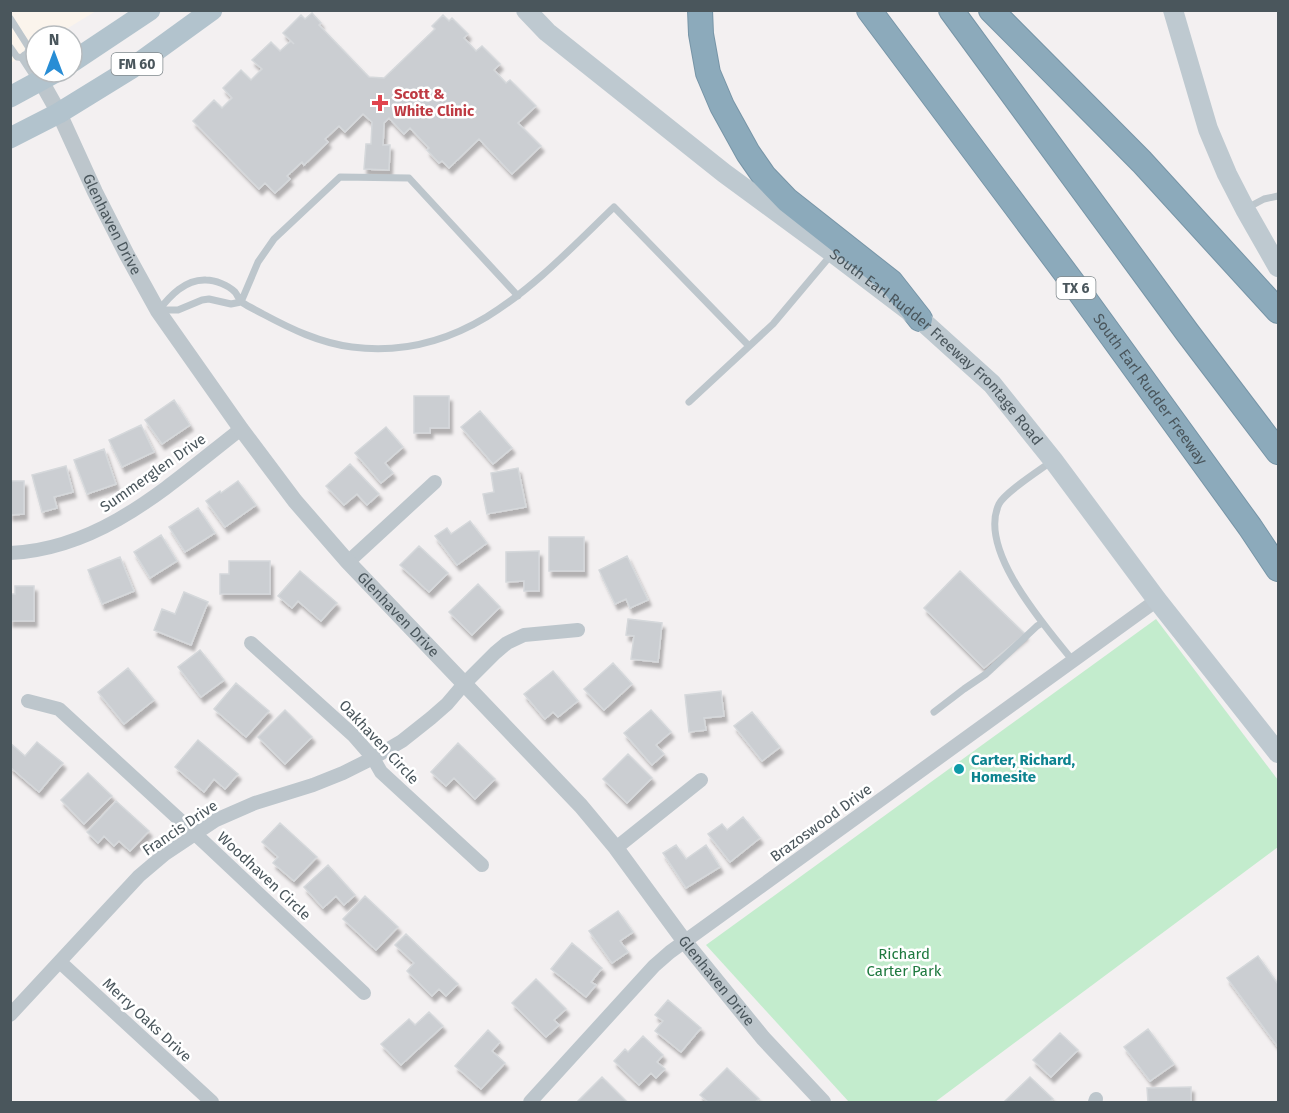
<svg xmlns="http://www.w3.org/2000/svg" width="1289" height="1113" font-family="'Fira Sans',sans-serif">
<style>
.commercial{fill:#fbf4ec}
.green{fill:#c3eccd}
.building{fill:#cbced2;stroke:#d5d8db;stroke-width:1.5;filter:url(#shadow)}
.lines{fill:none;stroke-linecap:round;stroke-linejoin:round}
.motorway-casing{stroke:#7795a7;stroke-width:26}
.service{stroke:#bdc6cc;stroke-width:7}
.minor{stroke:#bdc6cc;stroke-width:14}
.tertiary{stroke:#bdc6cc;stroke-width:16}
.secondary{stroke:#bec9d0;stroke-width:20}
.primary{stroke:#b2c3cd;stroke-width:21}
.motorway{stroke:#8caabb;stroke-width:24}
.health-dot{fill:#e0444e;stroke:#fff;stroke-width:2}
.culture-dot{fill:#0f9aa8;stroke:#fff;stroke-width:2}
.labels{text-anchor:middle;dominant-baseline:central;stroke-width:5;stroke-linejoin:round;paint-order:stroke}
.shield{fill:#fff;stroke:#80898d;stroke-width:1.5}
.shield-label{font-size:14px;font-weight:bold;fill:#4a565c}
.health-label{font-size:15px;font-weight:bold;fill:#be3a42;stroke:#fff;text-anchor:start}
.street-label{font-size:15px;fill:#4a565c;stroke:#fff}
.culture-label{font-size:15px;font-weight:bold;fill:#0d838f;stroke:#fff;text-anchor:start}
.park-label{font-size:15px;fill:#1f793f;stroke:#fff}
</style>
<defs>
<filter id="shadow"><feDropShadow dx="3" dy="5.5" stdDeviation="1.5" flood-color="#0004"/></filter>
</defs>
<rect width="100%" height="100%" fill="#f3f0f1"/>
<path class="commercial" d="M 11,11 L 96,11 L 55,36 L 36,36 L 36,47 L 11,63 Z"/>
<path class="green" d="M 1156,619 L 1278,780 L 1278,847 L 935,1102 L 849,1102 L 706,945 Z"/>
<path class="building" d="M 312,13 L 321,23 L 319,25 L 369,77 L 384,78 L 435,29 L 432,26 L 443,15 L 449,21 L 452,18 L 468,34 L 464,38 L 476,51 L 482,46 L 500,64 L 494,70 L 506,83 L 510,80 L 536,106 L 518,123 L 541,146 L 512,174 L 479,139 L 449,168 L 442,161 L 439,163 L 427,150 L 429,148 L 410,128 L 404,134 L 389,118 L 384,123 L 383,145 L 390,145 L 389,170 L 364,169 L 366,144 L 371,144 L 372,122 L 363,114 L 345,132 L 339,126 L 325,139 L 328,142 L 304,165 L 302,162 L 287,176 L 290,179 L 275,193 L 265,183 L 259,189 L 193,121 L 214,100 L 222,108 L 232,98 L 223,88 L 241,70 L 251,80 L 262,69 L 252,60 L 271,42 L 280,51 L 291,41 L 294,44 L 283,33 L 301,15 L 305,19 Z
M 414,396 L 449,396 L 449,428 L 430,428 L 430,433 L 414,433 Z
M 174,400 L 190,425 L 162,444 L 145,420 Z
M 480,411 L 512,448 L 493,464 L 461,427 Z
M 141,425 L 154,452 L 122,467 L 109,440 Z
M 386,427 L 403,447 L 385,463 L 393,473 L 381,483 L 355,453 Z
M 104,449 L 116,484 L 87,494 L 74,460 Z
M 350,464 L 379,494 L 367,505 L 357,494 L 344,505 L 326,486 Z
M 66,466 L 73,492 L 54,497 L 57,508 L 42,512 L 32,475 Z
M 518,468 L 526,507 L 487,514 L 483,494 L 494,492 L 491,473 Z
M 10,481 L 24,481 L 24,514 L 10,515 Z
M 238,481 L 256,505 L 225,527 L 206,501 L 220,491 L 221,493 Z
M 198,508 L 215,533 L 185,552 L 169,527 Z
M 470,521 L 487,543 L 457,565 L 435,536 L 447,528 L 451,534 Z
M 161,535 L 177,561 L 150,578 L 134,552 Z
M 549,537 L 584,537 L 584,571 L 549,571 Z
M 419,546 L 448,573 L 429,592 L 400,565 Z
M 539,551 L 539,591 L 524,591 L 524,581 L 506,582 L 506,552 Z
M 627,556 L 648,600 L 630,608 L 626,599 L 615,604 L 599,570 Z
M 120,557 L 134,591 L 102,604 L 88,570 Z
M 229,561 L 270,561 L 270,594 L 220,594 L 220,574 L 229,574 Z
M 300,571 L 337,603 L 321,621 L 298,601 L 292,608 L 278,596 Z
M 960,571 L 1025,634 L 984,668 L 924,608 Z
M 478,584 L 500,607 L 472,635 L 449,612 Z
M 15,586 L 34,586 L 34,621 L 10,621 L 10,594 L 15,594 Z
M 184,592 L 208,602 L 191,645 L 154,630 L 162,609 L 175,614 Z
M 628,619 L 662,623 L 658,662 L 631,659 L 634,636 L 626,635 Z
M 200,650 L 224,680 L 201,697 L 178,667 Z
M 613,663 L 632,684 L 604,710 L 584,689 Z
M 128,668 L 154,700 L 124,724 L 98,692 Z
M 553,671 L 578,701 L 558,717 L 553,712 L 545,719 L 524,694 Z
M 236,683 L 269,711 L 246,737 L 214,709 Z
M 721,691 L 724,716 L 704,718 L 706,730 L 689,732 L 685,695 Z
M 285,710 L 312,737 L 285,764 L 258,737 Z
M 651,710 L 671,732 L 656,745 L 664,754 L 652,765 L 624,733 Z
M 752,712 L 780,747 L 762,761 L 734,726 Z
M 198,740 L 238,774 L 225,789 L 214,779 L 204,792 L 175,767 Z
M 37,742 L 63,763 L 39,792 L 10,767 L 10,743 L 25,756 Z
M 458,743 L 495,779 L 475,799 L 454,778 L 446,786 L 431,772 Z
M 628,754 L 652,778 L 627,803 L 603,779 Z
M 88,773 L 112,796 L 84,824 L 61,800 Z
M 116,801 L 149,831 L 130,851 L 119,841 L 114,846 L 104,836 L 98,843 L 87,832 Z
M 743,817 L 760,838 L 730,862 L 708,834 L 722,824 L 727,830 Z
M 280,823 L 317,857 L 294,881 L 273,863 L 278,857 L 262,842 Z
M 676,845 L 686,859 L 706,845 L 720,867 L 686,888 L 663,853 Z
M 328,865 L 355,895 L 344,905 L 336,896 L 323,908 L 304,887 Z
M 365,896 L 398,927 L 376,950 L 343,919 Z
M 618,911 L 633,932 L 620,941 L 628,952 L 612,963 L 589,931 Z
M 406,934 L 458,984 L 446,996 L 439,989 L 432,996 L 407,971 L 414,963 L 395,945 Z
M 572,943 L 602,968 L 591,982 L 596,985 L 586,997 L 551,969 Z
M 1258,956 L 1278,984 L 1278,1047 L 1227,978 Z
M 536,979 L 566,1009 L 554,1020 L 559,1025 L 546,1037 L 512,1003 Z
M 668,1000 L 701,1028 L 681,1052 L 655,1031 L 663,1021 L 655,1015 Z
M 429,1012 L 443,1026 L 401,1065 L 381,1044 L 409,1019 L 415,1025 Z
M 1148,1029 L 1174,1064 L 1150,1081 L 1124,1047 Z
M 488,1030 L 500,1042 L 492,1051 L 505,1063 L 481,1089 L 455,1066 Z
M 1060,1033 L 1078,1050 L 1051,1077 L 1033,1060 Z
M 643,1036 L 663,1055 L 657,1062 L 665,1069 L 656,1078 L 651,1073 L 639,1085 L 614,1061 L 625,1049 L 628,1052 Z
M 727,1068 L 759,1099 L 755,1102 L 708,1102 L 700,1095 Z
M 602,1077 L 627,1102 L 579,1102 L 578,1101 Z
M 1030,1077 L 1053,1099 L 1049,1102 L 1004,1102 Z
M 1191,1087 L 1191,1102 L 1148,1102 L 1147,1088 Z"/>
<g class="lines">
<defs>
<g id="motorway">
<path d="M 700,10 L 701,34 L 708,73 L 722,106 L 748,153 L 764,176 L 787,200 L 891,282 L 920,319"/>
<path id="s3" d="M 869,10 L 1076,287 L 1250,527 L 1278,569"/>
<path d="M 951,10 L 1187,332 L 1278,452"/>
<path d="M 991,10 L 1142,162 L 1278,311"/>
</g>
</defs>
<use href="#motorway" class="motorway-casing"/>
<path class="service" d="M 10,18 L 29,48 L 26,58 L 17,57 L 10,47
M 1247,208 L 1264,199 L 1278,196
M 241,302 L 258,262 L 274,239 L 340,177 L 409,178 L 518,296
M 161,310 L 178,310 L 202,300 L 209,299 L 231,304 L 241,302
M 158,311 C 170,296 185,279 206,280 C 215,280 228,285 235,292 C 238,296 239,300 243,303 C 249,307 256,310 263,314 C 291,329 320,343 352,347 C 467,362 539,279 614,207 L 749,346
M 689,402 L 773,324 L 831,255
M 1052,461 C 1040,470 1005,492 999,504 C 977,550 1046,627 1073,661
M 934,712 L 964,689 L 986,674 L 1037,626 L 1042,623"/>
<path class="minor" d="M 26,58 L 41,81
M 10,553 C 103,549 171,483 241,429
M 348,562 L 435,482
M 251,643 L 353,735 L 373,758 L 381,772 L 482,865
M 28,701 L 59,709 L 206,844 L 364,993
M 616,848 L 701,780
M 60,962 L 212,1102
M 10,1015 L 139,876 L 165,854 L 216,820 L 255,803 L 313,785 L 343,773 L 373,758 L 402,741 L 431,718 L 447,704 L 464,684 L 495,653 L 507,643 L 524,635 L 578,630
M 530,1102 L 654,966 L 670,952 L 1157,600
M 1095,1102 L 1096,1099"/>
<path class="tertiary" id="s1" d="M 41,81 L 59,113 L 95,192 L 127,255 L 158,311 L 241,429 L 295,501 L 348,562 L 581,806 L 616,848 L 685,942 L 763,1038 L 823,1102"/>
<g class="secondary">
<path id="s2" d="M 526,10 L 547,32 L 724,173 L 833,253 L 920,319 L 992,384 L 1053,460 L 1157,600 L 1278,753"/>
<path d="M 1173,10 L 1208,129 L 1227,174 L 1245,209 L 1278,267"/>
</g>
<path class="primary" d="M 72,62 L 150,10
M 10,97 L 56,72
M 10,138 L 59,113 L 132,68 L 212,10"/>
<use href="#motorway" class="motorway"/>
</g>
<path class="health-dot" d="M377 94h6v6h6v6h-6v6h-6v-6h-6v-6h6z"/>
<circle class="culture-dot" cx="959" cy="769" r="6"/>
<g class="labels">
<g class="shield">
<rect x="111.5" y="53" width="51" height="22" rx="4.5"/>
<rect x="1056.5" y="277" width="39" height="22" rx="4.5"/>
</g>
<g class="shield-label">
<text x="137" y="64">FM 60</text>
<text x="1076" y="288">TX 6</text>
</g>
<g class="health-label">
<text x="394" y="94">Scott &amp;<tspan x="394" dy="17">White Clinic</tspan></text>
</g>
<g class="street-label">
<text stroke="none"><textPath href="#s1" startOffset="160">Glenhaven Drive</textPath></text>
<text stroke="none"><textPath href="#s2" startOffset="532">South Earl Rudder Freeway Frontage Road</textPath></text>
<text stroke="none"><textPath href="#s3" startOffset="472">South Earl Rudder Freeway</textPath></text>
<text transform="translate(153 473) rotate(-35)">Summerglen Drive</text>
<text stroke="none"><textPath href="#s1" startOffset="646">Glenhaven Drive</textPath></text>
<text transform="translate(379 742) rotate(47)">Oakhaven Circle</text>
<text transform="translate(821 823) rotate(-36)">Brazoswood Drive</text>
<text transform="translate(180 828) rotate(-34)">Francis Drive</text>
<text transform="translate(264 876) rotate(43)">Woodhaven Circle</text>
<text stroke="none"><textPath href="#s1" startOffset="1132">Glenhaven Drive</textPath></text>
<text transform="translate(147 1020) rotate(43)">Merry Oaks Drive</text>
</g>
<g class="culture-label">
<text x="971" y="760">Carter, Richard,<tspan x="971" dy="17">Homesite</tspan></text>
</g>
<g class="park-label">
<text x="904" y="954">Richard<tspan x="904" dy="17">Carter Park</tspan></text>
</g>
</g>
<rect width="1289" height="1113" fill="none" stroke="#4a565c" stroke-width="24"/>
<g transform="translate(54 54)"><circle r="28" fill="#ffffff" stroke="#b7bbbe" stroke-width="1.5"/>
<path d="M0-4.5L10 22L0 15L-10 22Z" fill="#288dd5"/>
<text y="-9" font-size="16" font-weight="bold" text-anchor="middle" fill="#4a565c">N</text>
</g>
</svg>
